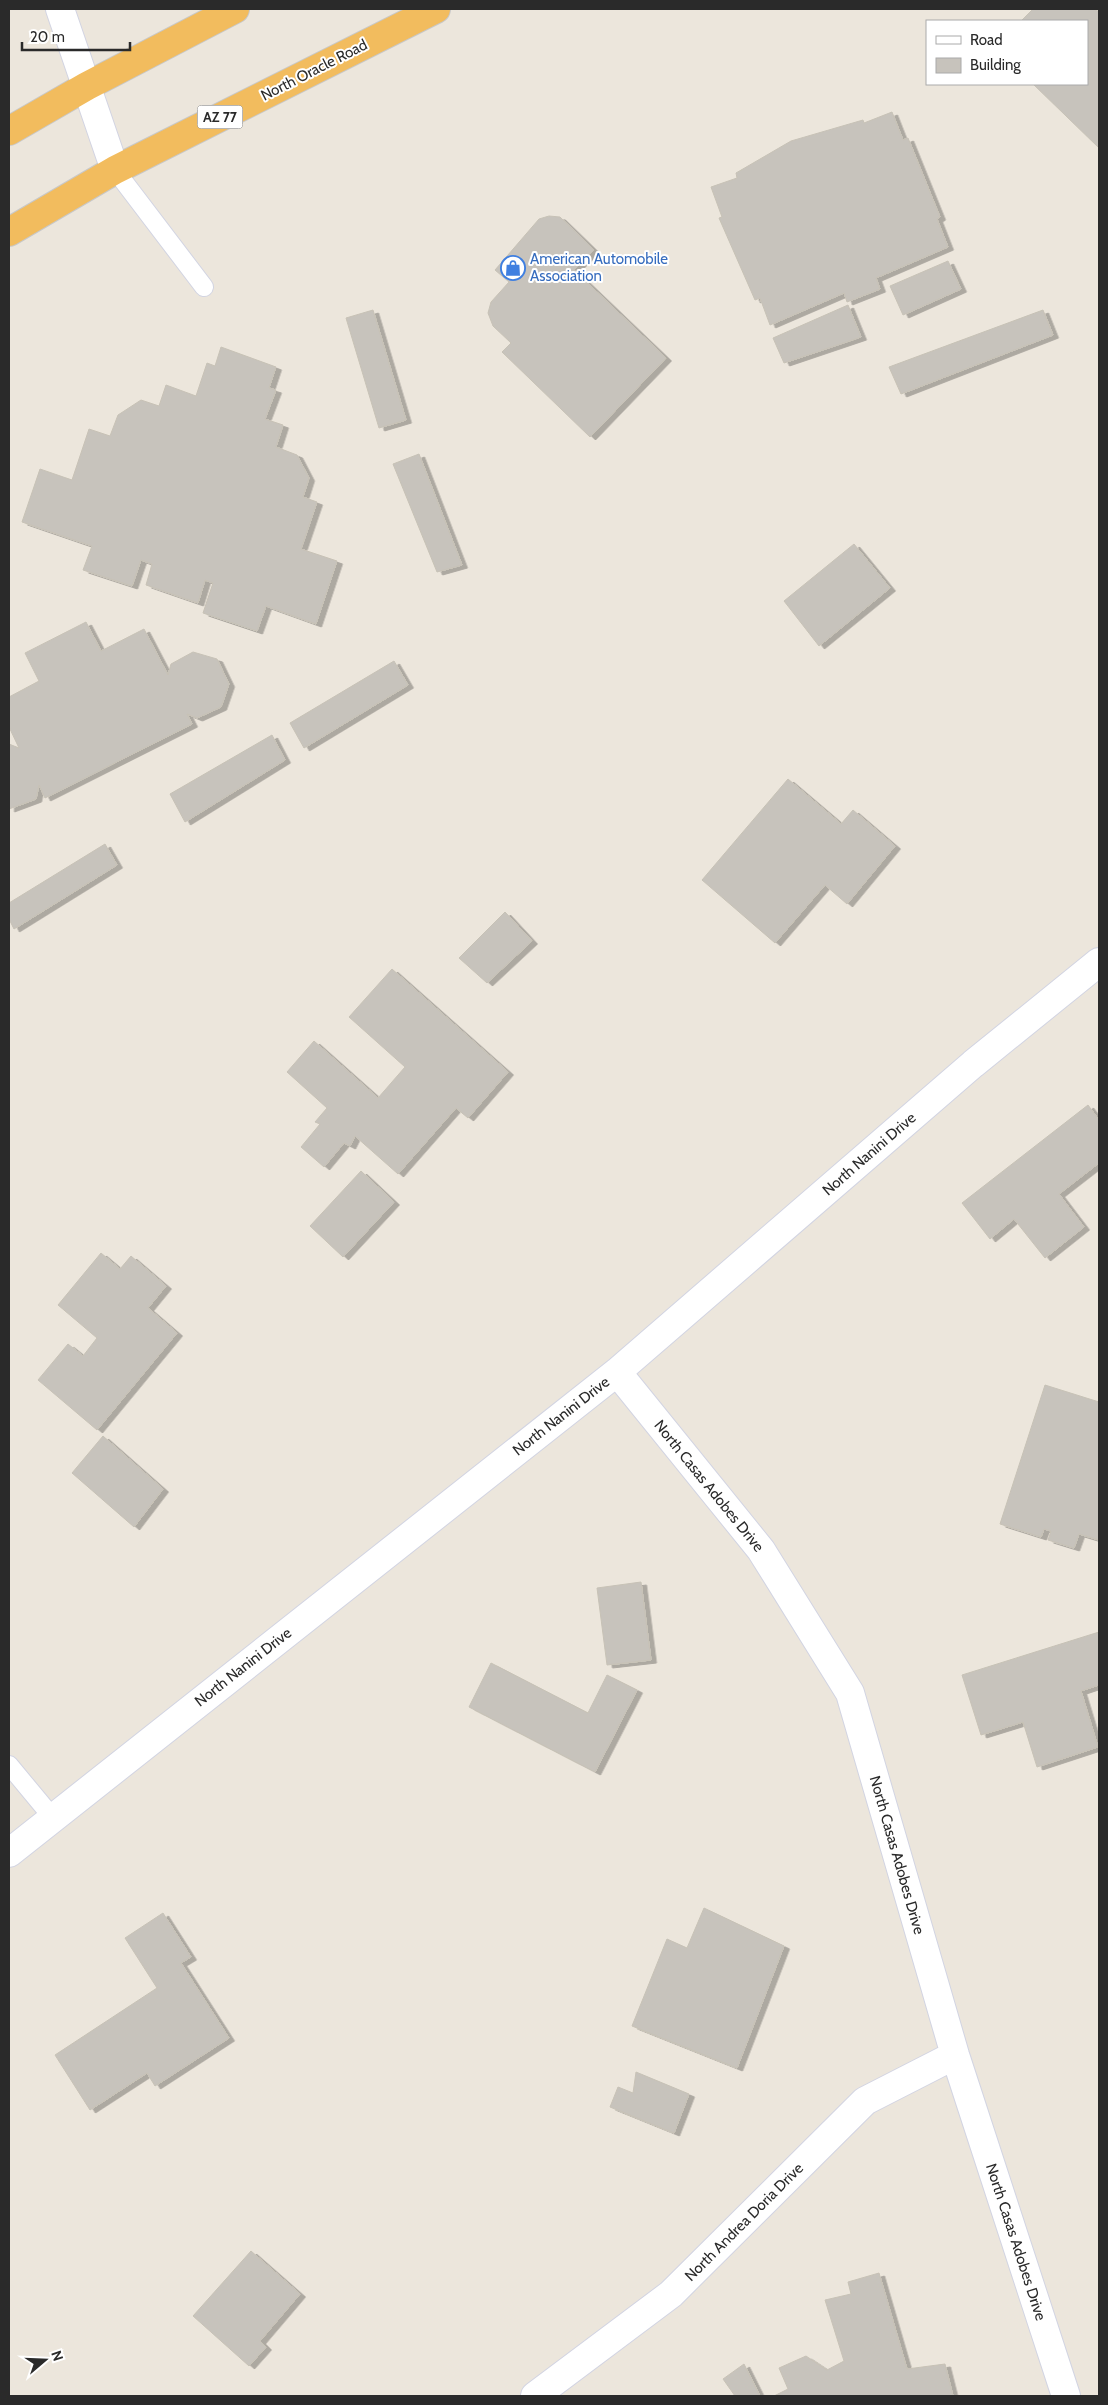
<svg xmlns="http://www.w3.org/2000/svg" width="1108" height="2405" font-family="Cabin,sans-serif">
<style>
.building{fill:#c7c3bc;stroke:#c7c2b6;filter:url(#shadow)}
.lines{fill:none;stroke-linecap:round;stroke-linejoin:round}
.service-casing{stroke:#d2d4e2;stroke-width:20}
.minor-casing{stroke:#d2d4e2;stroke-width:30}
.trunk-casing{stroke:#c8c8c8;stroke-width:30}
.service{stroke:#fff;stroke-width:18}
.minor{stroke:#fff;stroke-width:28}
.trunk{stroke:#f2bc5e;stroke-width:28}
.labels{text-anchor:middle;dominant-baseline:central;stroke-width:4;stroke-linejoin:round;paint-order:stroke}
.shield{fill:#fff;stroke:#6a6a6a;stroke-width:1}
.shield-label{font-size:14px;font-weight:bold;fill:#2a2a2a}
.street-label{font-size:15px;fill:#2a2a2a;stroke:#fff}
.shop-label{font-size:15px;fill:#366cbe;stroke:#fff;text-anchor:start}
</style>
<defs>
<filter id="shadow"><feDropShadow dx="5.5" dy="3" stdDeviation="0" flood-color="#0004"/></filter>
</defs>
<rect width="100%" height="100%" fill="#ece6dc"/>
<path class="building" d="M 1033,9 L 1095,9 L 1099,12 L 1099,148 L 1033,84 L 1087,84 L 1087,21 L 1021,21 Z
M 892,112 L 903,140 L 908,138 L 940,217 L 937,219 L 948,247 L 876,278 L 880,289 L 847,302 L 844,293 L 770,325 L 760,298 L 755,300 L 719,218 L 722,217 L 711,187 L 737,178 L 736,173 L 791,141 L 863,120 L 864,123 Z
M 549,216 L 560,217 L 594,250 L 574,270 L 666,358 L 590,437 L 502,352 L 511,343 L 493,326 L 488,313 L 491,302 L 509,282 L 495,270 L 539,219 Z
M 948,261 L 961,289 L 903,315 L 890,286 Z
M 848,305 L 861,337 L 784,363 L 773,338 Z
M 373,310 L 406,420 L 379,428 L 346,318 Z
M 1043,310 L 1053,335 L 901,394 L 889,367 Z
M 221,347 L 276,367 L 269,388 L 276,390 L 265,419 L 283,425 L 276,447 L 297,455 L 309,478 L 303,497 L 317,502 L 301,549 L 337,561 L 316,624 L 266,606 L 257,631 L 203,613 L 213,583 L 205,580 L 198,603 L 146,585 L 152,564 L 141,560 L 132,586 L 83,570 L 92,546 L 22,522 L 40,469 L 72,480 L 89,429 L 110,436 L 118,415 L 141,400 L 159,406 L 166,385 L 196,396 L 207,363 L 215,366 Z
M 419,454 L 462,565 L 437,572 L 393,464 Z
M 854,544 L 890,588 L 819,646 L 784,601 Z
M 86,622 L 101,651 L 144,629 L 168,675 L 171,664 L 193,652 L 217,659 L 229,684 L 221,707 L 197,718 L 187,714 L 192,724 L 45,798 L 39,785 L 36,799 L 9,809 L 9,744 L 19,748 L 9,727 L 9,697 L 39,681 L 25,653 Z
M 394,661 L 408,685 L 304,748 L 290,723 Z
M 272,735 L 285,760 L 185,822 L 170,794 Z
M 788,779 L 841,824 L 853,810 L 895,846 L 847,904 L 825,885 L 775,943 L 702,880 Z
M 105,844 L 117,865 L 14,929 L 9,919 L 9,903 Z
M 505,912 L 532,941 L 487,983 L 459,958 Z
M 392,969 L 508,1072 L 468,1118 L 456,1108 L 398,1174 L 355,1136 L 350,1146 L 344,1143 L 324,1167 L 301,1147 L 320,1124 L 315,1122 L 327,1108 L 287,1072 L 314,1041 L 378,1098 L 405,1067 L 349,1017 Z
M 1088,1105 L 1099,1120 L 1099,1163 L 1059,1194 L 1084,1227 L 1045,1258 L 1014,1219 L 990,1239 L 962,1203 Z
M 361,1171 L 394,1202 L 343,1257 L 310,1226 Z
M 101,1253 L 120,1269 L 131,1256 L 166,1286 L 148,1308 L 177,1333 L 97,1430 L 38,1380 L 68,1344 L 83,1356 L 97,1338 L 58,1305 Z
M 1045,1385 L 1099,1402 L 1099,1540 L 1079,1534 L 1074,1548 L 1048,1540 L 1051,1531 L 1044,1529 L 1041,1537 L 1000,1524 Z
M 103,1436 L 163,1489 L 134,1527 L 72,1473 Z
M 641,1582 L 651,1660 L 607,1665 L 597,1588 Z
M 1099,1632 L 1099,1685 L 1081,1691 L 1098,1747 L 1037,1767 L 1023,1722 L 981,1735 L 962,1675 Z
M 491,1663 L 588,1713 L 607,1675 L 637,1690 L 595,1772 L 469,1707 Z
M 704,1908 L 784,1946 L 737,2068 L 632,2026 L 667,1939 L 687,1948 Z
M 163,1913 L 191,1957 L 181,1963 L 229,2038 L 155,2086 L 147,2073 L 90,2110 L 55,2055 L 157,1988 L 125,1938 Z
M 636,2072 L 689,2094 L 674,2133 L 610,2107 L 618,2087 L 633,2093 Z
M 251,2251 L 300,2294 L 260,2341 L 266,2347 L 249,2366 L 193,2316 Z
M 879,2273 L 907,2369 L 945,2364 L 953,2396 L 774,2396 L 788,2389 L 779,2368 L 806,2356 L 827,2370 L 844,2361 L 825,2300 L 851,2294 L 848,2282 Z
M 744,2364 L 760,2396 L 735,2396 L 723,2379 Z"/>
<g class="lines">
<defs>
<path id="service" d="M 115,170 L 204,287
M 9,1765 L 53,1818"/>
<path id="minor" d="M 60,9 L 115,170
M 617,1372 L 761,1550 L 850,1693 L 955,2055 L 1066,2396
M 9,1853 L 617,1372 L 973,1064 L 1099,962
M 535,2396 L 671,2294 L 865,2101 L 955,2055"/>
<path id="trunk" d="M 9,131 L 87,86 L 235,9
M 9,232 L 115,170 L 436,9"/>
</defs>
<use href="#service" class="service-casing"/>
<use href="#minor" class="minor-casing"/>
<use href="#trunk" class="trunk-casing"/>
<use href="#service" class="service"/>
<use href="#minor" class="minor"/>
<use href="#trunk" class="trunk"/>
</g>
<defs>
<symbol id="shop-ring" viewBox="-11 -11 22 22"><circle r="9.5" fill="#fff" stroke="#3f7fe0" stroke-width="1.5"/><path d="M-5-2.5h2.3a2.7 3.5 0 0 1 5.4 0H5L5.5 6h-11ZM-1.5-2.5h3a1.5 2.3 0 0 0-3 0Z" fill="#3f7fe0"/></symbol>
</defs>
<g fill-rule="evenodd">
<use href="#shop-ring" x="499" y="254" width="28" height="28"/>
</g>
<g class="labels">
<rect class="shield" x="197.5" y="105.5" width="45" height="23" rx="4"/>
<g class="shield-label">
<text x="220" y="117">AZ 77</text>
</g>
<g class="street-label">
<text transform="translate(314 70) rotate(-27)">North Oracle Road</text>
<text transform="translate(869 1154) rotate(-41)">North Nanini Drive</text>
<text transform="translate(561 1416) rotate(-38)">North Nanini Drive</text>
<text transform="translate(709 1486) rotate(51)">North Casas Adobes Drive</text>
<text transform="translate(243 1667) rotate(-38)">North Nanini Drive</text>
<text transform="translate(897 1855) rotate(74)">North Casas Adobes Drive</text>
<text transform="translate(744 2222) rotate(-45)">North Andrea Doria Drive</text>
<text transform="translate(1016 2242) rotate(72)">North Casas Adobes Drive</text>
</g>
<g class="shop-label">
<text x="530" y="259">American Automobile<tspan x="530" dy="17">Association</tspan></text>
</g>
</g>
<rect width="1108" height="2405" fill="none" stroke="#2a2a2a" stroke-width="20"/>
<rect x="926" y="20" width="162" height="65" fill="#ffffff" stroke="#aaaaaa"/>
<rect x="936" y="36" width="25" height="8" fill="#ffffff" stroke="#aaaaaa"/>
<text x="970" y="45" font-size="15" fill="#2a2a2a">Road</text>
<rect x="936" y="58" width="25" height="15" fill="#c7c3bc" stroke="#aaaaaa"/>
<text x="970" y="70" font-size="15" fill="#2a2a2a">Building</text>
<g transform="translate(45 2360) rotate(71)" stroke="#ffffff" stroke-width="4" paint-order="stroke">
<path d="M0-4L9 19L0 12L-9 19Z" fill="#2a2a2a"/>
<text y="-8" font-size="14" font-weight="bold" text-anchor="middle" fill="#2a2a2a">N</text>
</g>
<path d="M22 42v8h108v-8" fill="none" stroke="#2a2a2a" stroke-width="2.5"/>
<text x="30" y="42" font-size="15" fill="#2a2a2a" stroke="#ffffff" stroke-width="4" paint-order="stroke">20 m</text>
</svg>
